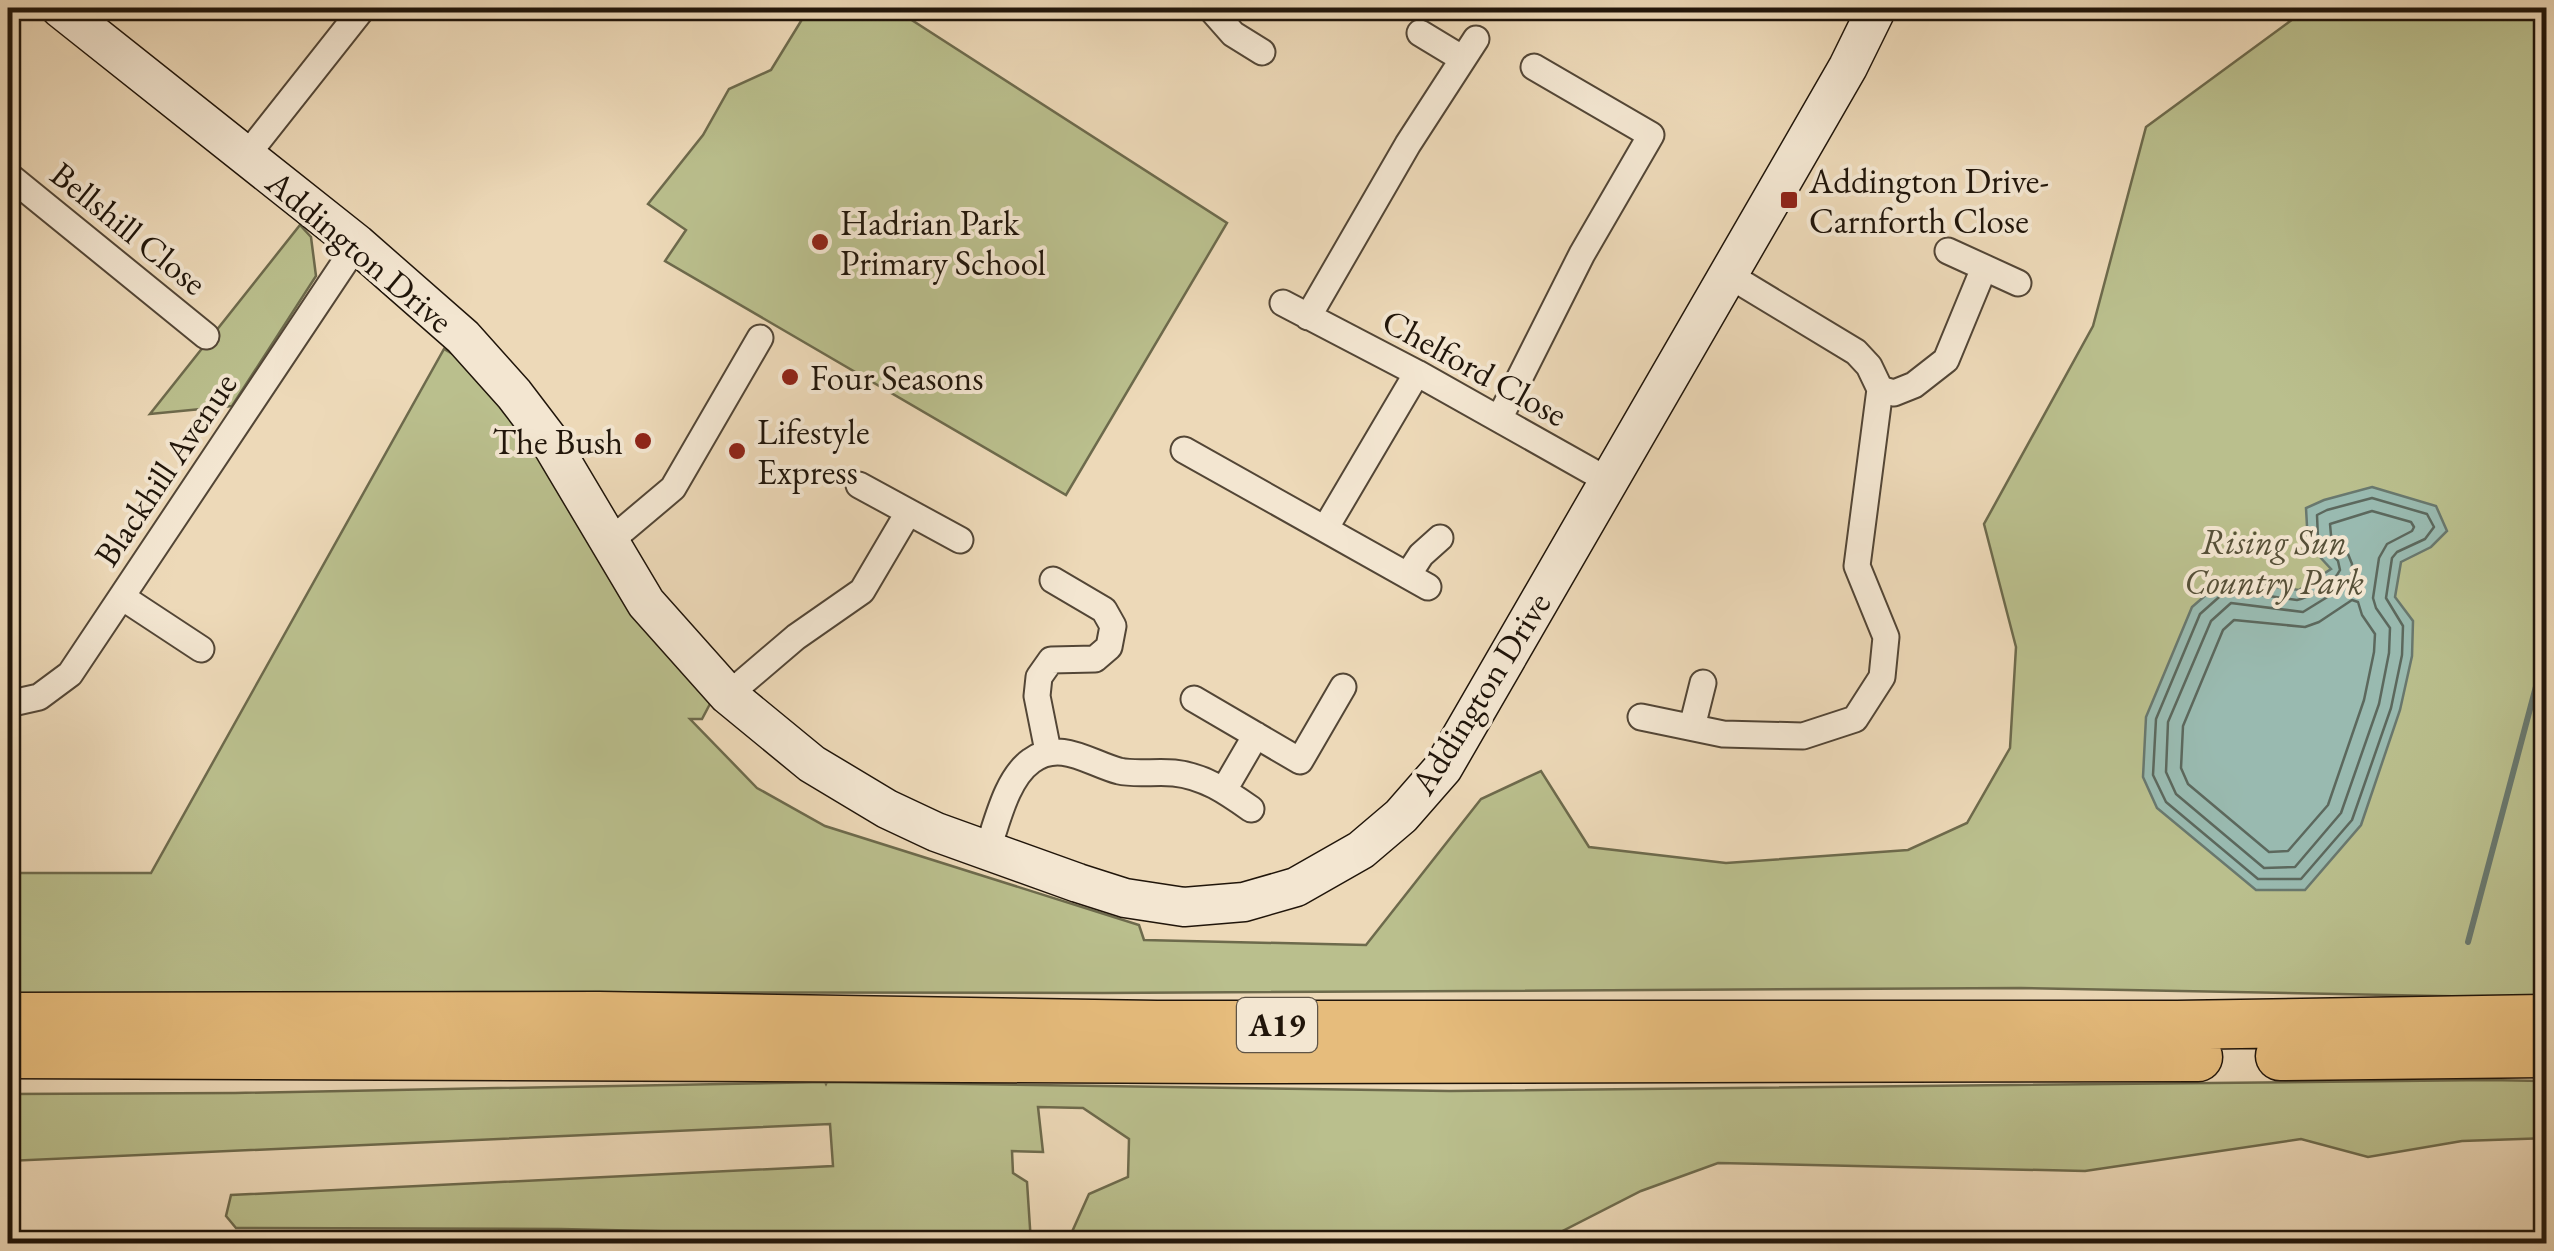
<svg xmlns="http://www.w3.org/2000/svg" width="2554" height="1251" font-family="'EB Garamond',serif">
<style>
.green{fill:#babf8d;stroke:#6d6a4c;stroke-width:2.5}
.water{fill:#99bab0;stroke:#69786e;stroke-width:2.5}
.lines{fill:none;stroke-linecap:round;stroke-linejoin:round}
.shore{stroke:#5c685d;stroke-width:2.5}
.stream{stroke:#69786e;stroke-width:6}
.street-casing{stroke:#534636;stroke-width:29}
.secondary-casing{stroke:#20150a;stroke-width:41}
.highway-casing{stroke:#20150a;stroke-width:51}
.street{stroke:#f3e6d1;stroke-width:25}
.secondary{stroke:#f3e6d1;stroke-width:38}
.highway{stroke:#e6bc7c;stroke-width:48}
.poi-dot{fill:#8f2418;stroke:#f3e6d1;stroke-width:4}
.labels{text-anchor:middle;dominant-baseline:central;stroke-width:8;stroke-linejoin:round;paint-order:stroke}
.shield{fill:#f3e6d1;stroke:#5f5446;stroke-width:2.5}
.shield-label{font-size:32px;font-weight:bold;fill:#20150a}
.poi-label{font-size:35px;fill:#20150a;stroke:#f3e6d1;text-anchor:start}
.street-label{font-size:35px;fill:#20150a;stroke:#f3e6d1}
.park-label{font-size:35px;font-style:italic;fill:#565038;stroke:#f3e6d1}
</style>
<rect width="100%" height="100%" fill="#edd9b8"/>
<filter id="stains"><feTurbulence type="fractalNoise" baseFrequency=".002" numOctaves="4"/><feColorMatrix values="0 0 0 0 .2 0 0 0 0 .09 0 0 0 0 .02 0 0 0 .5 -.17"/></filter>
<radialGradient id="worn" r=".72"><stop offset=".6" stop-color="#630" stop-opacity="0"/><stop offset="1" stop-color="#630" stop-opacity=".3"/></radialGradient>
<path class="green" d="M 809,8 L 893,8 L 1227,223 L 1066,495 L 665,261 L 686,230 L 648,204 L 703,135 L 729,89 L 771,70 Z
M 2308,8 L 2546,8 L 2546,998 L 2021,988 L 1102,993 L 474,992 L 8,995 L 8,873 L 151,873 L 444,349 L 480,370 L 526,435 L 635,618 L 711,702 L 702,719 L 690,719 L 757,788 L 825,826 L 1139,925 L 1144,940 L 1366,945 L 1481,799 L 1541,771 L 1589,847 L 1726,863 L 1908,850 L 1967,823 L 2010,748 L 2016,647 L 1984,524 L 2093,326 L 2146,127 Z
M 300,225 L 311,237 L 316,276 L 232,406 L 150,414 Z
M 2489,1080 L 2546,1081 L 2546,1138 L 2462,1141 L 2368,1157 L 2301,1139 L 2085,1171 L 1718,1163 L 1641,1191 L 1539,1243 L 1067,1243 L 1089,1194 L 1128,1177 L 1129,1139 L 1083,1108 L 1038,1107 L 1043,1152 L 1012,1151 L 1013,1173 L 1027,1182 L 1031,1243 L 834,1244 L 833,1235 L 561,1229 L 236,1228 L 226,1216 L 231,1195 L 833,1166 L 830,1124 L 8,1161 L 8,1094 L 235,1093 L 825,1082 L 826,1084 L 827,1082 L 1450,1091 Z"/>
<path class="water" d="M 2372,487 L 2436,506 L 2447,531 L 2431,547 L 2401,562 L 2395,597 L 2413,621 L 2412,656 L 2400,710 L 2361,825 L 2305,890 L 2256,890 L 2157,808 L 2143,777 L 2146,717 L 2192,607 L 2223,580 L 2299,590 L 2331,569 L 2308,544 L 2306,508 L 2324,500 Z"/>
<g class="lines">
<path class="shore" d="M 2372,498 L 2427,514 L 2434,527 L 2425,539 L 2397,552 L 2392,558 L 2386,598 L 2403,626 L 2402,655 L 2391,708 L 2352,820 L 2301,879 L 2258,879 L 2166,802 L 2153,775 L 2156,719 L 2200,614 L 2227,590 L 2297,600 C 2311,597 2334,583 2340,570 L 2338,561 L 2318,539 L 2317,515 L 2327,510 Z
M 2372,511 L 2411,522 L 2414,527 L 2412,531 L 2387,544 L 2379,558 L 2373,598 L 2376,608 L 2390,628 L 2389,653 L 2379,704 L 2341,813 L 2295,867 L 2264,868 L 2176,794 L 2166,772 L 2168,722 L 2211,621 L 2231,603 L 2303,612 L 2342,588 L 2351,576 L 2352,564 L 2348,554 L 2331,535 L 2330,524 Z
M 2352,600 L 2358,602 L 2362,615 L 2375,634 L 2374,652 L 2364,700 L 2328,805 L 2288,851 L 2269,852 L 2188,784 L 2181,768 L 2183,726 L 2223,630 L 2234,620 L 2305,627 L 2319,622 Z"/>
<path class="stream" d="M 2468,942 L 2546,649"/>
<defs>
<path id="street" d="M 1210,8 L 1233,34 L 1262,52
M 1420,33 L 1463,59
M 246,156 L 363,8
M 8,175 L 206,336
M 1948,251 L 2018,283
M 1283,303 L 1417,373 L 1607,480
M 1308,317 L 1408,144 L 1476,39
M 1880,389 L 1894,393 L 1914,385 L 1946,360 L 1984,268
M 1499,419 L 1582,254 L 1651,135 L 1534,67
M 1184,450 L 1428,587
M 859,485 L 960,540
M 1325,529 L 1417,373
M 609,542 L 673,488 L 760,338
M 1408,575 L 1421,555 L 1440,538
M 122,597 L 201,649
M 728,695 L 796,637 L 862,591 L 908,513
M 1194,699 L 1300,761 L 1343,687
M 8,704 L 39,697 L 70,674 L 357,244
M 1641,717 L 1723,734 L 1803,736 L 1855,719 L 1882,677 L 1886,637 L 1857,566 L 1880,389 L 1869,366 L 1856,352 L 1727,274
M 1692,727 L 1703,683
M 1048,751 L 1037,696 L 1039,677 L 1051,660 L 1095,659 L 1109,647 L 1113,626 L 1104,610 L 1053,580
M 1224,790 L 1256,735
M 987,851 C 997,823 1006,779 1031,761 C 1060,739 1089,763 1119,771 C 1136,775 1156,771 1174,773 C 1204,776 1227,792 1251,809"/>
<path id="secondary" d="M 60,8 L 357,244 L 463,337 L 514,394 L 549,440 L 646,603 L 728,695 L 812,764 L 887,809 L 936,832 L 1078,883 L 1125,898 L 1184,907 L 1244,902 L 1296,887 L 1361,850 L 1401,816 L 1443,768 L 1780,185 L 1848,67 L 1877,8"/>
<path id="highway" d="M 8,1017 L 599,1016 L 1157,1025 L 2177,1025 L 2546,1019
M 8,1054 L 1230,1059 L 2198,1057
M 2280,1056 L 2546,1053"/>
</defs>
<use href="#street" class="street-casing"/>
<use href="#secondary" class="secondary-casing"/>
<use href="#highway" class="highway-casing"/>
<use href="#street" class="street"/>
<use href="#secondary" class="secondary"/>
<use href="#highway" class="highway"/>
</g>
<g class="poi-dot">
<rect x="1779" y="190" width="20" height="20" rx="5"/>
<circle cx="820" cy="242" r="10"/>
<circle cx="790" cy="377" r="10"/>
<circle cx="643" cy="441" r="10"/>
<circle cx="737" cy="451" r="10"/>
</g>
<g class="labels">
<rect class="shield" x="1237" y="998" width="80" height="54" rx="8"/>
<g class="shield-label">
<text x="1277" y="1025">A19</text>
</g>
<g class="poi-label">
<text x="1809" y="180">Addington Drive-<tspan x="1809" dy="40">Carnforth Close</tspan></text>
<text x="840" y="222">Hadrian Park<tspan x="840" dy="40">Primary School</tspan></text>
<text x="810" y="377">Four Seasons</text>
<text x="757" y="431">Lifestyle<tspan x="757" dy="40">Express</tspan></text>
<text x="623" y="441" text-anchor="end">The Bush</text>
</g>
<g class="street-label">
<text transform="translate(129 228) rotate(39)">Bellshill Close</text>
<text transform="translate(360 251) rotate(40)">Addington Drive</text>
<text transform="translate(1475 367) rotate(29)">Chelford Close</text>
<text transform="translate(165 469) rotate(-56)">Blackhill Avenue</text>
<text transform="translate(1480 693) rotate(-58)">Addington Drive</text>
</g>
<g class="park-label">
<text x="2274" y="541">Rising Sun<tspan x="2274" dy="40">Country Park</tspan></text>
</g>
</g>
<rect width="2554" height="1251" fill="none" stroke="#edd9b8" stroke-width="40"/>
<rect x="10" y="10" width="2534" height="1231" fill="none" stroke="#20150a" stroke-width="5"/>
<rect x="20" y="20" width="2514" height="1211" fill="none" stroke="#20150a" stroke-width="2.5"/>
<rect width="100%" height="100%" filter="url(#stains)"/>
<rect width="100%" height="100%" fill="url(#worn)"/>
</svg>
